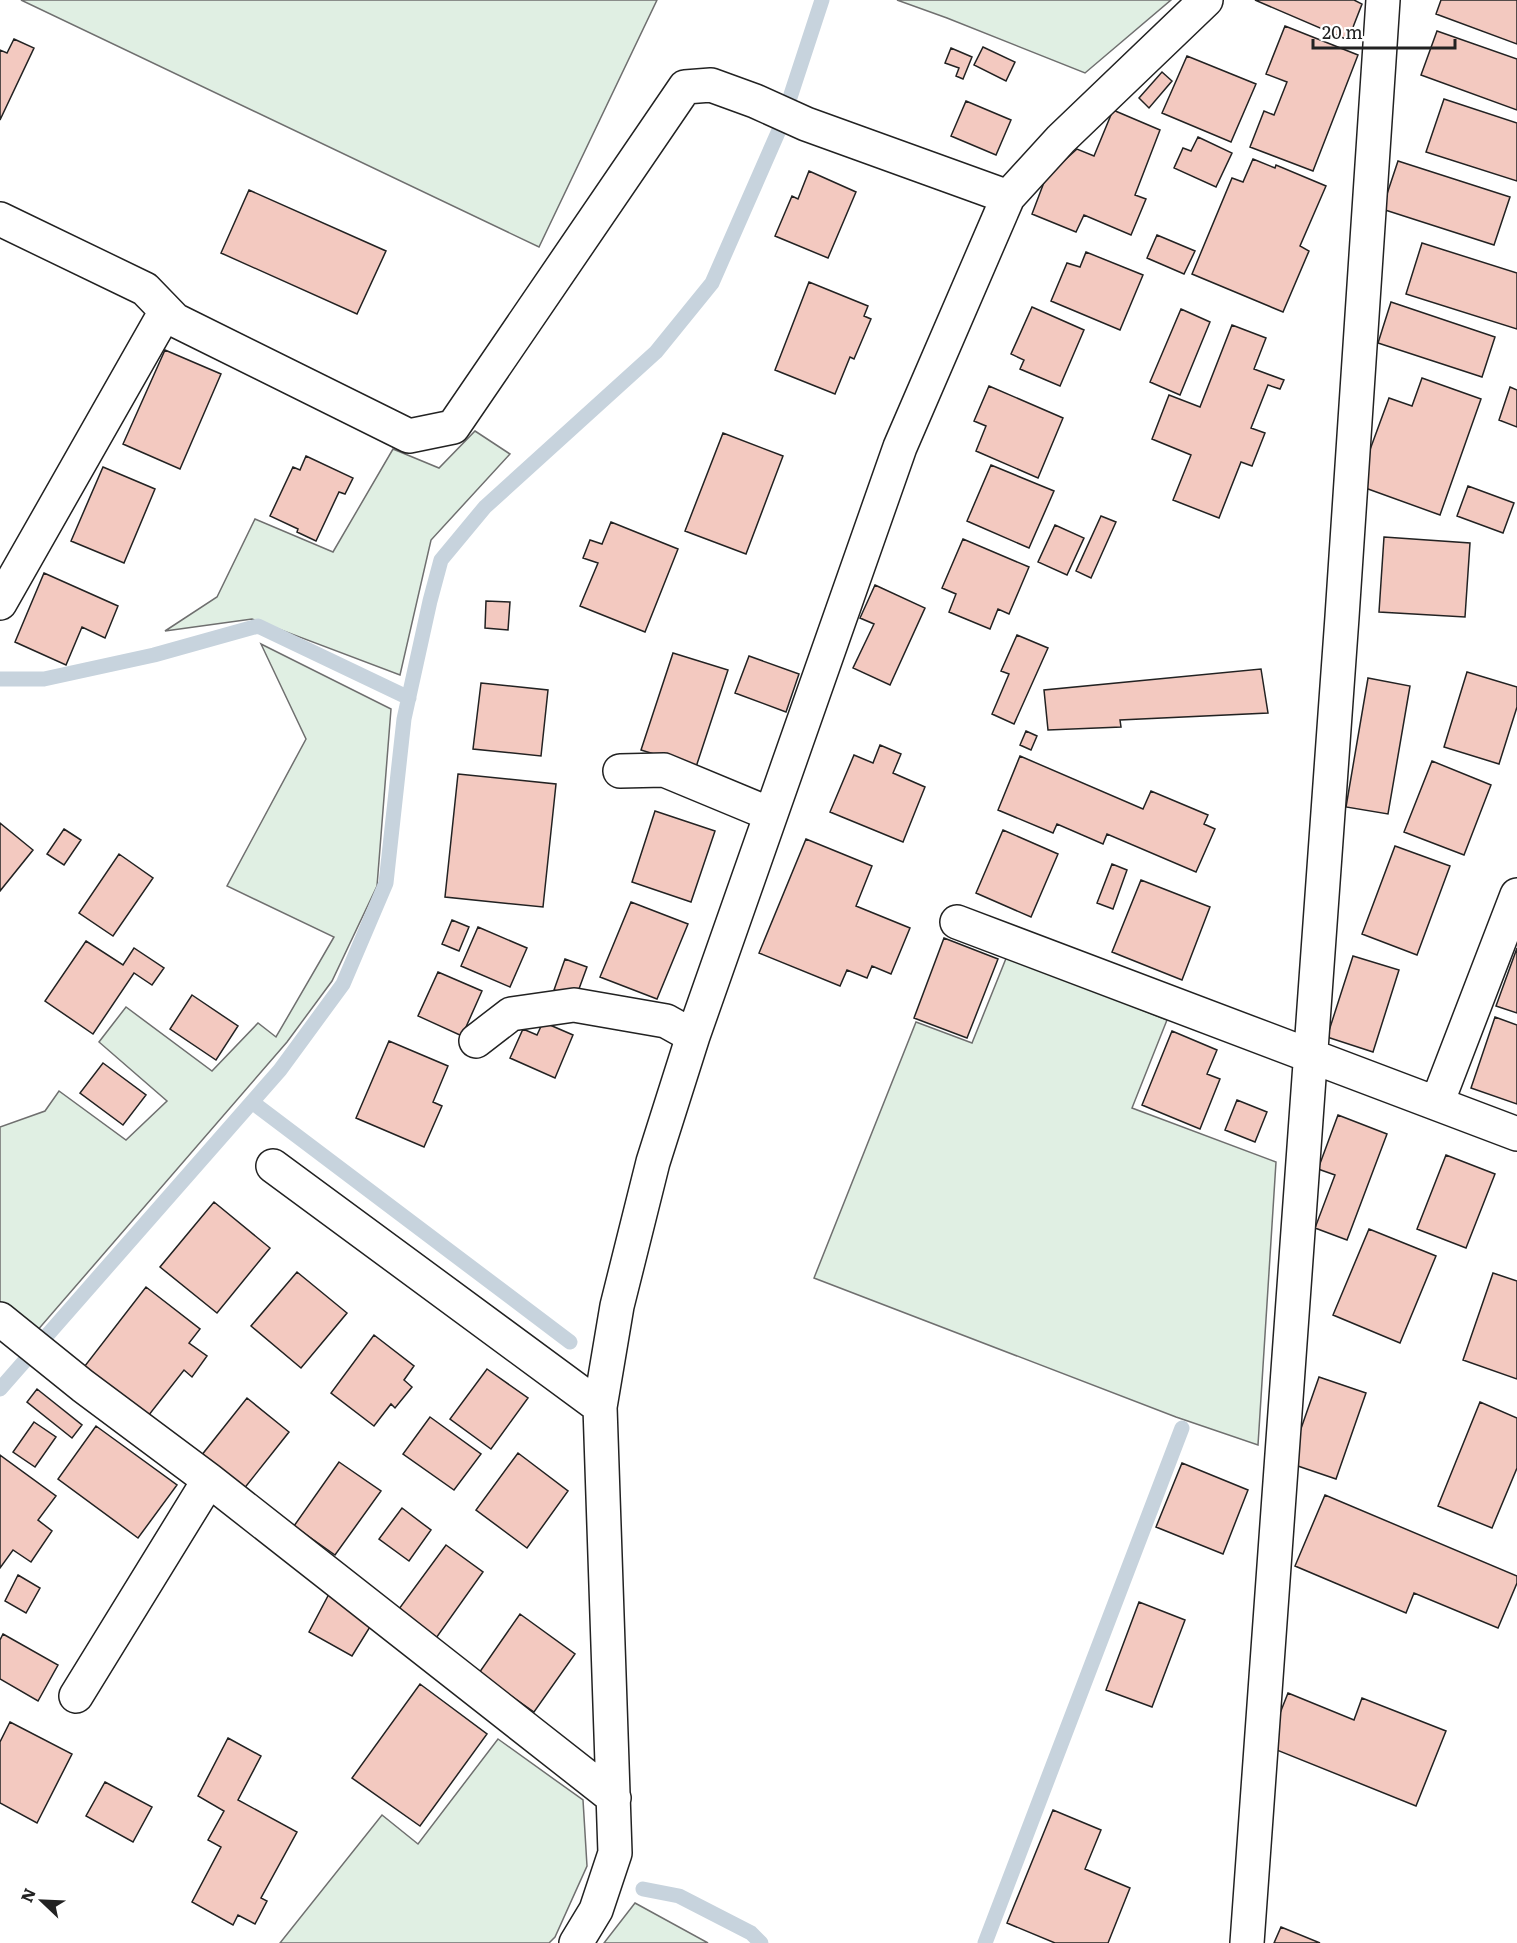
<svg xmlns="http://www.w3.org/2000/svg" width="1517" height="1943" font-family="Literata,serif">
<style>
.green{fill:#e0efe3;stroke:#6f6f6f;stroke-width:1.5}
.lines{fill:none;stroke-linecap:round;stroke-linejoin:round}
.stream{stroke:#c7d3dd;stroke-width:15}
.building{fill:#f3c9c0;stroke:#222;stroke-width:1.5}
.minor-casing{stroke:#222;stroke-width:36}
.minor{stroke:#fff;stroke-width:33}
</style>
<rect width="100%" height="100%" fill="#fff"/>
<path class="green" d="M 21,0 L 657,0 L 539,247 Z
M 897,0 L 1171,0 L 1085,73 L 947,18 Z
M 475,431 L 510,454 L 431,540 L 400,675 L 252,619 L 165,631 L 217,597 L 255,519 L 333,552 L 393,449 L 439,468 Z
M 261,644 L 391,709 L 377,886 L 332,981 L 287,1042 L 36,1332 L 0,1303 L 0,1127 L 45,1111 L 59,1091 L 126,1140 L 167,1101 L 99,1042 L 126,1007 L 212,1071 L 258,1023 L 276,1037 L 334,937 L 227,886 L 306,739 Z
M 1007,956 L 1167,1020 L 1132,1108 L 1276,1162 L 1258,1445 L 1176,1417 L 814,1278 L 916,1022 L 972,1043 Z
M 498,1739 L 583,1800 L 587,1866 L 555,1937 L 549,1943 L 280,1943 L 382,1815 L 418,1844 Z
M 635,1903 L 708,1943 L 604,1943 Z"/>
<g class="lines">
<path class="stream" d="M 0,679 L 44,679 L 154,655 L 258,626 L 409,698
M 252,1102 L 570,1342
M 0,1389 L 280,1070 L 343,984 L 386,883 L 404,719 L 430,601 L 441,560 L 485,507 L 656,352 L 712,283 L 780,128 L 822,0
M 643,1889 L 679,1896 L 751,1933 L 761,1943
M 985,1943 L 1182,1428"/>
</g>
<path class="building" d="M 1255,0 L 1354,0 L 1362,4 L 1348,40 Z
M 1441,0 L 1517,0 L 1517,44 L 1436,14 Z
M 1285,26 L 1358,55 L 1313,171 L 1250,147 L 1264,111 L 1274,115 L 1287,82 L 1266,74 Z
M 1437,31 L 1517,59 L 1517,110 L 1421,75 Z
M 14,39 L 34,48 L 0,120 L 0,50 L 7,53 Z
M 983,47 L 1015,62 L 1006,81 L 974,65 Z
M 951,48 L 972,57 L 963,79 L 956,76 L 959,68 L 945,63 Z
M 1187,56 L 1256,84 L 1231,142 L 1162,113 Z
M 1162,72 L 1172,81 L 1149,108 L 1139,98 Z
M 1444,99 L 1517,123 L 1517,181 L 1426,152 Z
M 966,101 L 1011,120 L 996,155 L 951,136 Z
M 1113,110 L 1160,130 L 1135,195 L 1146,199 L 1131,235 L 1084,215 L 1076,232 L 1032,214 L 1046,177 L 1077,149 L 1094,156 Z
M 1198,137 L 1232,153 L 1216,187 L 1174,168 L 1183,148 L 1191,151 Z
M 1253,159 L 1275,168 L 1276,165 L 1326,186 L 1300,246 L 1309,251 L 1283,312 L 1192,274 L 1232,178 L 1243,182 Z
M 1398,161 L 1510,197 L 1494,245 L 1382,209 Z
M 809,171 L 856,192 L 828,258 L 775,236 L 792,196 L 798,199 Z
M 249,190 L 386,251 L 357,314 L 221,253 Z
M 1157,235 L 1195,251 L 1184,274 L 1147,258 Z
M 1422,243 L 1517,273 L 1517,329 L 1406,294 Z
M 1086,252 L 1143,275 L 1120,330 L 1051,301 L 1067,263 L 1080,267 Z
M 809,282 L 868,306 L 864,316 L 871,319 L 854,359 L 850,357 L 835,394 L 775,370 Z
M 1391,302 L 1495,337 L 1482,377 L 1378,343 Z
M 1032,307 L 1084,330 L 1060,386 L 1020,369 L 1024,360 L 1011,354 Z
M 1181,309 L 1210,322 L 1180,395 L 1150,382 Z
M 1232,325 L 1266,338 L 1254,369 L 1284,380 L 1280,389 L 1268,385 L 1251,428 L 1265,433 L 1252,466 L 1241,462 L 1219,518 L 1173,500 L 1191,455 L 1152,439 L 1169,395 L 1200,407 Z
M 165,350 L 221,374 L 180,469 L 123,444 Z
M 1422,378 L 1481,399 L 1440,515 L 1357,485 L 1389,398 L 1412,406 Z
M 989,386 L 1063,418 L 1038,478 L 976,451 L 986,426 L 974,421 Z
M 1510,387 L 1517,390 L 1517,427 L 1499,420 Z
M 723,433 L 783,456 L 746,554 L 685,531 Z
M 306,456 L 353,478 L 345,494 L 339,492 L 316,541 L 297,532 L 298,529 L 270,516 L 293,467 L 300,470 Z
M 991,465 L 1054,491 L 1029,548 L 967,521 Z
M 103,467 L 155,489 L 124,563 L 71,541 Z
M 1468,486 L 1514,503 L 1503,533 L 1457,516 Z
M 1101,516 L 1116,522 L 1091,578 L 1076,571 Z
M 611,522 L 678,549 L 645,632 L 580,606 L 598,563 L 583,558 L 590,540 L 602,544 Z
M 1055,525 L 1084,538 L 1067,575 L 1038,562 Z
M 1384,537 L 1470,543 L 1465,617 L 1379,612 Z
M 963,539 L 1029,567 L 1009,614 L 998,609 L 990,629 L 949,612 L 956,594 L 942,588 Z
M 44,573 L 118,606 L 105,638 L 82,627 L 66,665 L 15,642 Z
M 875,585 L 925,608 L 890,685 L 853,668 L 874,624 L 860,618 Z
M 486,601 L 510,602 L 508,630 L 485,628 Z
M 1017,635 L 1048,648 L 1014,724 L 992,714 L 1009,674 L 1001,671 Z
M 673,653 L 728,670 L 696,767 L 641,750 Z
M 749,656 L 799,674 L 786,712 L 735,693 Z
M 1261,669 L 1268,713 L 1120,720 L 1121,727 L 1048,730 L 1044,690 Z
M 1467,672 L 1517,687 L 1517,707 L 1499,764 L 1444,747 Z
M 1368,678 L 1410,686 L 1388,814 L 1346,807 Z
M 481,683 L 548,690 L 541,756 L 473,749 Z
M 1026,731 L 1037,736 L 1031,750 L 1020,745 Z
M 880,745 L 901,754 L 893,773 L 925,787 L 903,842 L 830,812 L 854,755 L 873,763 Z
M 1020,756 L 1143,809 L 1151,791 L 1208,815 L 1204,824 L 1215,829 L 1196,872 L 1107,834 L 1103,844 L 1057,824 L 1053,833 L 998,810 Z
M 1432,761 L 1491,785 L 1464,855 L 1404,832 Z
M 458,774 L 556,784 L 543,907 L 445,897 Z
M 655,811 L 715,831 L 691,902 L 632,882 Z
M 0,823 L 33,850 L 0,891 Z
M 64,829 L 81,840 L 64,865 L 47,854 Z
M 1003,830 L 1058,854 L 1031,917 L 976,893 Z
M 806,839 L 872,866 L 856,906 L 910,928 L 891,974 L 872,966 L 867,978 L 847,970 L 840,986 L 759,953 Z
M 1395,846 L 1450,866 L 1417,955 L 1362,934 Z
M 119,854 L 153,878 L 113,936 L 79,913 Z
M 1112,864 L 1127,870 L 1113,909 L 1097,903 Z
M 1141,880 L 1210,907 L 1182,980 L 1112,952 Z
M 631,902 L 688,924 L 657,999 L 600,977 Z
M 452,920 L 469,927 L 459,951 L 442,944 Z
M 478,927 L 527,948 L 510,987 L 461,966 Z
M 944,938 L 998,959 L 967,1038 L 914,1018 Z
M 86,941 L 123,965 L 134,948 L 164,968 L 152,985 L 134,973 L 93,1034 L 45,1001 Z
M 1517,948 L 1517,1013 L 1496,1006 Z
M 1353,956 L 1399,970 L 1373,1052 L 1327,1037 Z
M 565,959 L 587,967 L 576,997 L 554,990 Z
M 438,972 L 482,991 L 462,1036 L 418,1016 Z
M 192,995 L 238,1026 L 216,1060 L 170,1029 Z
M 1495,1017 L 1517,1025 L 1517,1104 L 1471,1088 Z
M 543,1022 L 573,1035 L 555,1078 L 510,1058 L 523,1029 L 537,1035 Z
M 1172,1031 L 1217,1050 L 1207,1074 L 1220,1079 L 1200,1129 L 1142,1105 Z
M 389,1041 L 448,1066 L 433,1102 L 442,1106 L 424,1147 L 356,1118 Z
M 103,1063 L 146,1095 L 123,1125 L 80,1093 Z
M 1237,1100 L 1267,1112 L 1255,1142 L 1225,1130 Z
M 1338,1115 L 1387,1134 L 1347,1240 L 1315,1228 L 1335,1175 L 1318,1169 Z
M 1446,1155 L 1495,1174 L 1466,1248 L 1417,1229 Z
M 214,1202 L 270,1248 L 217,1313 L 160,1267 Z
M 1369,1229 L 1436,1256 L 1400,1343 L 1333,1315 Z
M 297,1272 L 347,1313 L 301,1368 L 251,1326 Z
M 1493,1273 L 1517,1281 L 1517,1379 L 1463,1360 Z
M 146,1287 L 200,1329 L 189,1343 L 207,1356 L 192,1377 L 184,1370 L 145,1420 L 81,1371 Z
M 374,1335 L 414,1366 L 404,1380 L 412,1387 L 395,1408 L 391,1404 L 374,1426 L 331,1393 Z
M 487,1369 L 528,1398 L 491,1449 L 450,1419 Z
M 1319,1377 L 1366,1393 L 1336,1479 L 1289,1463 Z
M 37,1389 L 82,1425 L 72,1438 L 27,1402 Z
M 247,1398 L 289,1432 L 243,1490 L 201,1456 Z
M 1480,1402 L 1517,1418 L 1517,1468 L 1492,1528 L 1438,1506 Z
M 430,1417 L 481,1454 L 454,1490 L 403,1454 Z
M 34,1422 L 56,1437 L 35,1467 L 13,1452 Z
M 96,1426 L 177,1485 L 138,1538 L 58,1479 Z
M 518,1453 L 568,1491 L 527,1548 L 476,1510 Z
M 0,1455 L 56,1496 L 38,1520 L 52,1531 L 31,1562 L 13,1550 L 0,1568 Z
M 339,1462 L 381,1491 L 335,1555 L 294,1526 Z
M 1182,1463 L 1248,1490 L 1223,1554 L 1156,1527 Z
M 1325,1495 L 1517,1576 L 1517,1583 L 1498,1628 L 1414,1593 L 1406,1613 L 1295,1566 Z
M 402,1508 L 431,1530 L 409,1561 L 379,1539 Z
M 446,1545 L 483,1572 L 434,1641 L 396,1613 Z
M 18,1575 L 40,1588 L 26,1613 L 5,1601 Z
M 330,1592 L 373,1622 L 352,1656 L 309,1632 Z
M 1139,1602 L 1185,1620 L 1152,1707 L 1106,1690 Z
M 520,1614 L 575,1654 L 534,1712 L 479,1673 Z
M 3,1634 L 58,1665 L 38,1701 L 0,1679 L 0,1640 Z
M 420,1684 L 487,1734 L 420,1826 L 352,1778 Z
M 1288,1693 L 1354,1720 L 1362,1698 L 1446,1731 L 1416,1806 L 1267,1746 Z
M 10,1722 L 72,1754 L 37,1823 L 0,1803 L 0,1742 Z
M 228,1738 L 261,1756 L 238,1800 L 297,1832 L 261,1898 L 267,1901 L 255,1924 L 238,1915 L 233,1925 L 192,1902 L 221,1847 L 208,1840 L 224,1811 L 198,1796 Z
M 105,1782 L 152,1807 L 133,1842 L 86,1816 Z
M 1053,1810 L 1101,1830 L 1085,1869 L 1130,1888 L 1108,1943 L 1055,1943 L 1007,1923 Z
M 1281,1927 L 1320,1943 L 1274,1943 Z"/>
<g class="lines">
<defs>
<path id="minor" d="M 0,219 L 145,289 L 175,320 L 409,436 L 453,427 L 685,87 L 711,85 L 755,101 L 806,124 L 1008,197
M 0,603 L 166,311
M 620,771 L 664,770 L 770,814
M 957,922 L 1517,1134
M 476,1041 L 511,1014 L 574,1005 L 666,1021 L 693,1036
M 1437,1103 L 1517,895
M 273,1166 L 600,1407
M 0,1319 L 83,1386 L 209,1480 L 614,1798
M 76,1696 L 209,1480
M 576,1943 L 596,1910 L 615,1853 L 600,1407 L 617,1306 L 653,1162 L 693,1036 L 900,447 L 1008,197 L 1061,139 L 1206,0
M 1247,1943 L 1342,617 L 1383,0"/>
</defs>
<use href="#minor" class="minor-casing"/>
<use href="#minor" class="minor"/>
</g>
<g transform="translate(42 1901) rotate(293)" stroke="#ffffff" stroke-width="4.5" paint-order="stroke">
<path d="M0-4.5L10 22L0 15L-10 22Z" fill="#222222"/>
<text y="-9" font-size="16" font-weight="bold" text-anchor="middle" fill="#222222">N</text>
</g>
<path d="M1313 39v9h142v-9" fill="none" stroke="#222222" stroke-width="3"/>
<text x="1322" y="39" font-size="18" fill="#222222" stroke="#ffffff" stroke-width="4.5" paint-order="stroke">20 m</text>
</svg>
